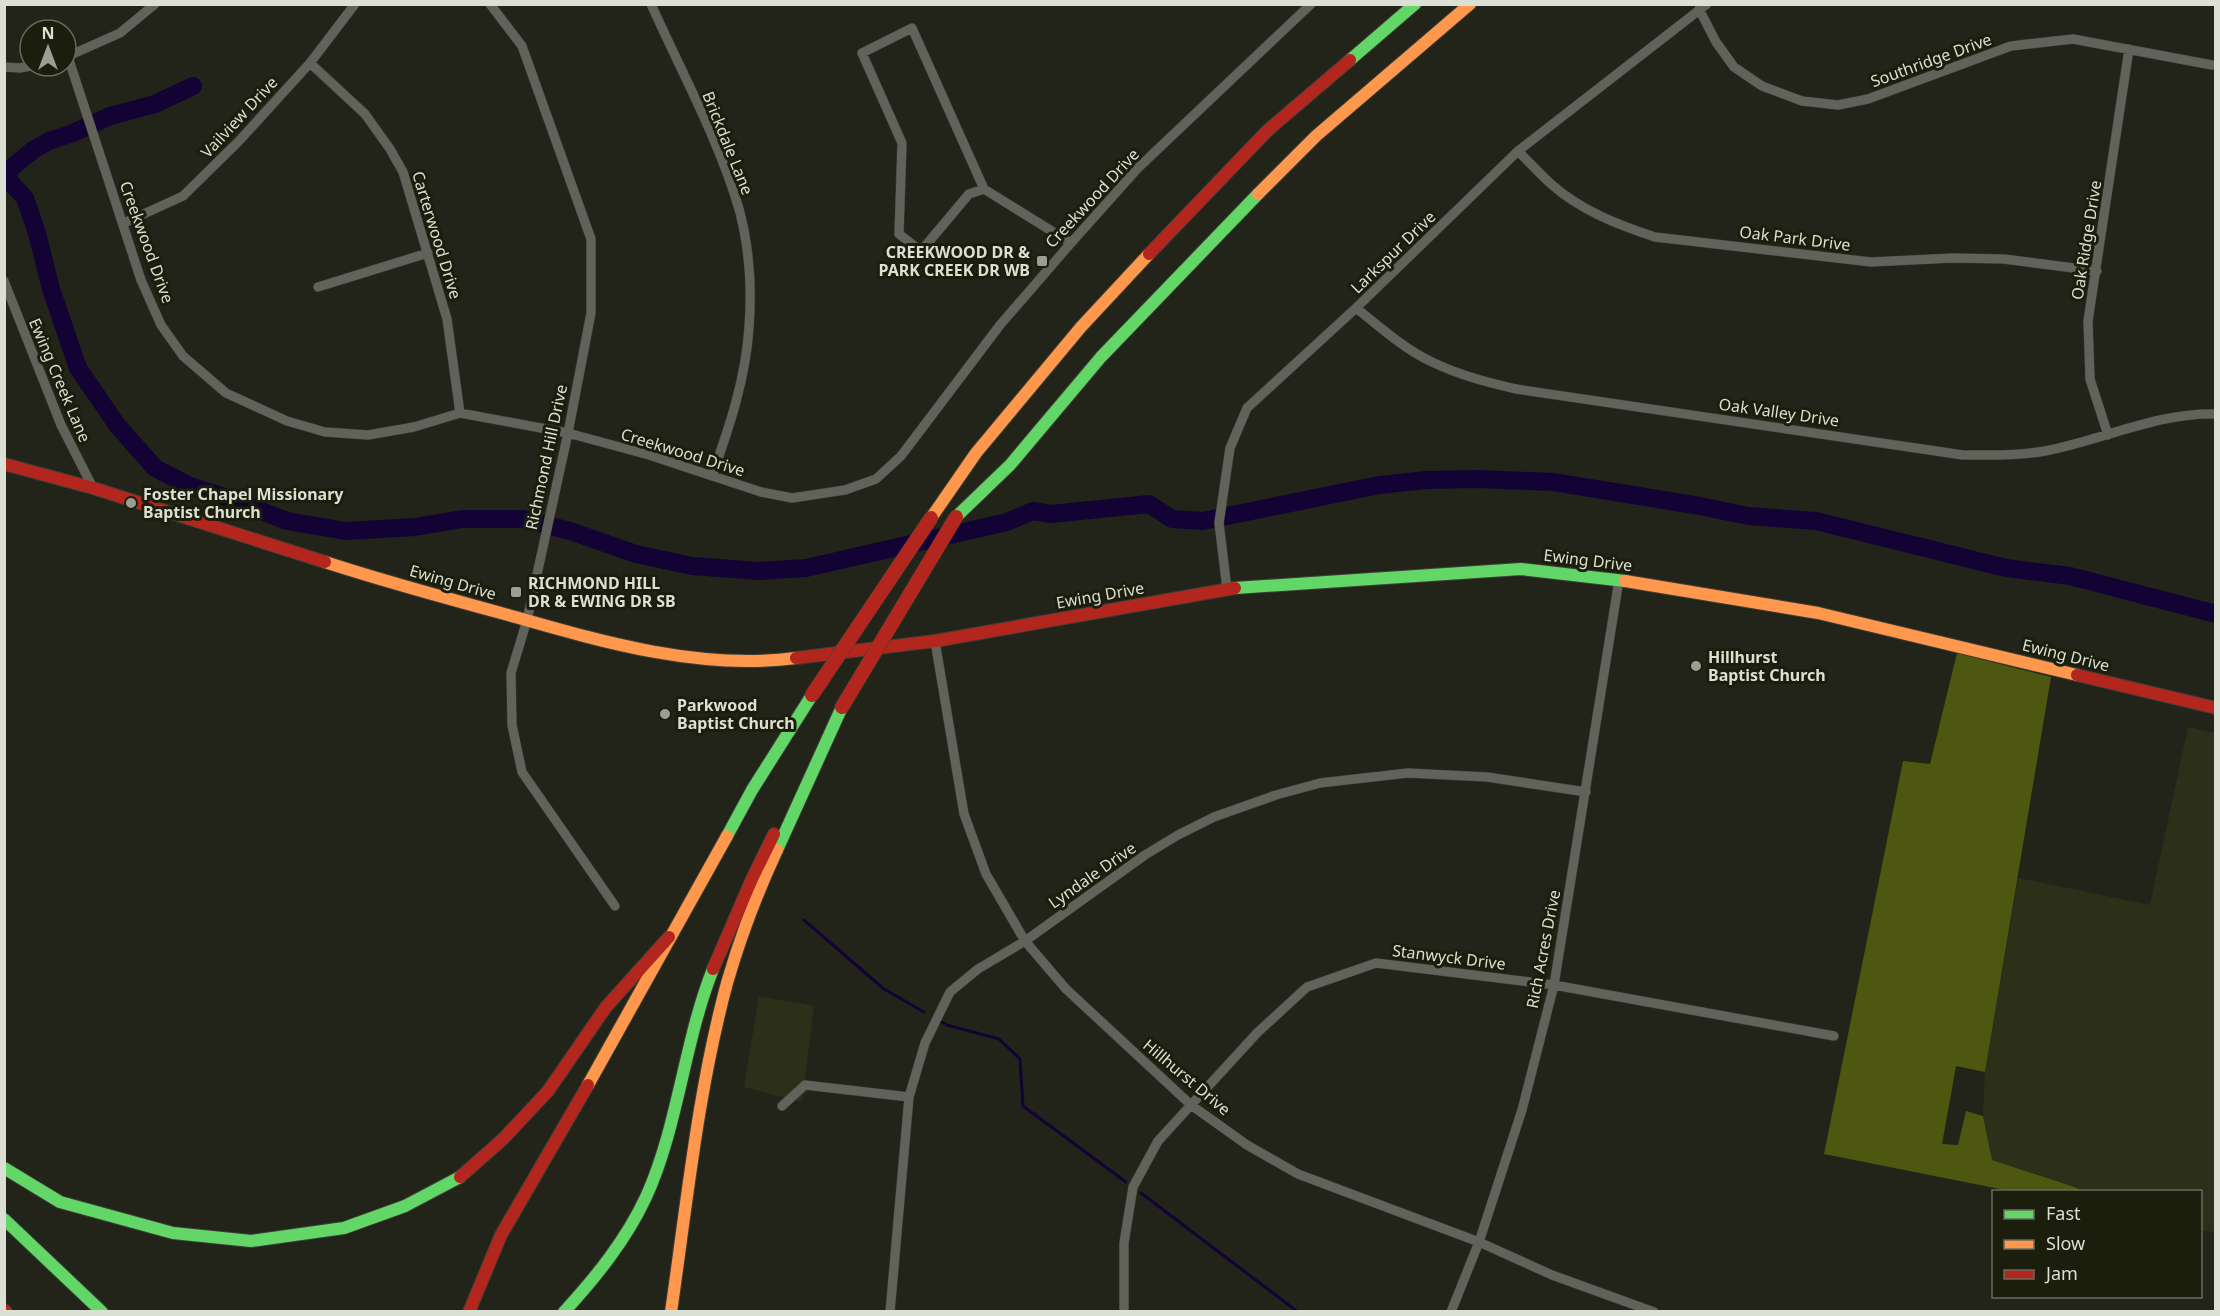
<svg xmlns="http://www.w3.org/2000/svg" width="2220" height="1316" font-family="'Noto Sans',sans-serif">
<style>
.built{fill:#2c3018}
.forest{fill:#4e570f}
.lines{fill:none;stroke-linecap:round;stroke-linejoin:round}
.stream{stroke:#130335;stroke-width:3}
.river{stroke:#130335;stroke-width:18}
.street-casing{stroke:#3d3f37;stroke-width:10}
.fast-casing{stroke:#3d3f37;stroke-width:14}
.slow-casing{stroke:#3d3f37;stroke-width:14}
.jam-casing{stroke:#3d3f37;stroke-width:14}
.street{stroke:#61635b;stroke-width:9}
.fast{stroke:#63d668;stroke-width:12}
.slow{stroke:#ff974d;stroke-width:12}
.jam{stroke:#b3261e;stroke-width:12}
.jam-bridge-casing{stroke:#3d3f37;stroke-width:15;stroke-linecap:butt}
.jam-bridge{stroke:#b3261e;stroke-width:14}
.poi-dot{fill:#9b9e92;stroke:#1b1e0c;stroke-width:2}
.labels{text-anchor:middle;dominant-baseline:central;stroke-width:6;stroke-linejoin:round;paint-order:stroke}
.street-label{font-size:16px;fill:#dcdfd3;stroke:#1b1e0c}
.poi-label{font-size:16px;font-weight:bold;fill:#dcdfd3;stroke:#1b1e0c;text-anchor:start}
</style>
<rect width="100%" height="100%" fill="#22241a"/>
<path class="built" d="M 2188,727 L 2215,733 L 2215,1233 L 2201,1230 L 2200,1192 L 2078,1191 L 2078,1187 L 1992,1160 L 1983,1116 L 1985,1072 L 2018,878 L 2150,905 Z
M 759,996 L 814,1006 L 802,1102 L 744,1087 Z"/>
<path class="forest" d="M 1957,653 L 2051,677 L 1985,1072 L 1956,1066 L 1942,1144 L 1958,1145 L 1966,1111 L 1983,1116 L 1992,1160 L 2078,1188 L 2078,1191 L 2010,1191 L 1824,1154 L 1903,761 L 1930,764 Z"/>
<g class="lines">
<path class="stream" d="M 804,920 L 884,989 L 924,1012
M 938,1020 L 947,1025 L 999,1039 L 1020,1059 L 1023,1106 L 1126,1182
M 1141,1193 L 1298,1312"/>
<path class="river" d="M 4,174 L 33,150 L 49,141 L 73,133 L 110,116 L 155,104 L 193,86
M 4,175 L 25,198 L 37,233 L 51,289 L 78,368 L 117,425 L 155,468 L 190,486 L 228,498 L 287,521 L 346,531 L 415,527 L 462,519 L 523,519 L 570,531 L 636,554 L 692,566 L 759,571 L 806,568 L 1007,522 L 1033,511 L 1051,514 L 1149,504 L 1172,519 L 1203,521 L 1379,485 L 1426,480 L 1477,479 L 1553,482 L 1700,506 L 1748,516 L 1816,521 L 2006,568 L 2070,576 L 2216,614"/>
<defs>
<path id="street" d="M 490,4 L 522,46 L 591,239 L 591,313 L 568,433 L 527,620 L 511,673 L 512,725 L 522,772 L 615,906
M 651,4 C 681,71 718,138 739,209 C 749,246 752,289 749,327 C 746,378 729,428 712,476
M 1699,9 L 1716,42 L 1734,67 L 1762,86 L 1802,101 L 1838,105 L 1868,99 L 2011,46 L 2073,39 L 2212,65
M 66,57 L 120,33 L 155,4
M 68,57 L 141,280 L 161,325 L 183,356 L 226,393 L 287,421 L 325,432 L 368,435 L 414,427 L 460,413 L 568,433 L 649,455 L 761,492 L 792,498 L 845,490 L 876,479 L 901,456 L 1000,325 L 1071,243 L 1138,168 L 1311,4
M 310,63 L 365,114 L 390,149 L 403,172 L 447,319 L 460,413
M 4,67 L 20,68 L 30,66
M 1518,151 C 1529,162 1539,173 1551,184 C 1580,210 1618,225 1655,237 L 1871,262 L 1953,258 L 2004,259 L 2097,271
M 984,189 L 969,194 L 921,251 L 899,234 L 902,143 L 862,53 L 912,28 L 984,189 L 1071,243
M 124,223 L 183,196 L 239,141 L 310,63 L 355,4
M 4,281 L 61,425 L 93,488
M 318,287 L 428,253
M 1356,308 C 1380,327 1404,349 1432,362 C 1459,375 1486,382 1516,389 L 1963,455 C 1993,455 2021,456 2050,450 C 2104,439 2160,412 2216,414
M 2108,435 L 2090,379 L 2088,321 L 2129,49
M 1227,589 L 1219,523 L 1230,448 L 1247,408 L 1356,308 L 1518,151 L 1707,4
M 935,641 L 964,814 L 986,874 L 1025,941 L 1066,989 L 1191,1105 L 1247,1145 L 1298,1174 L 1479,1242 L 1552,1275 L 1654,1312
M 782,1106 L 805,1085 L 909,1097
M 890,1312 L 909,1097 L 925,1043 L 950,992 L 978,969 L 1025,941 L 1145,855 L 1178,835 L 1214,817 L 1276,795 L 1320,783 L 1408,773 L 1487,777 L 1586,792
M 1124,1312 L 1124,1243 L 1133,1187 L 1158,1141 L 1257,1033 L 1307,987 L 1376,963 L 1554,985 L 1834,1036
M 1451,1312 L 1479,1242 L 1522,1110 L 1554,985 L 1619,580"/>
<path id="fast" d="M 1350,60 L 1415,4
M 956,517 L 1010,465 L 1101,357 L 1258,194
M 1235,588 L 1521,569 L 1625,581
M 727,836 L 752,790 L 812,695
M 777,850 L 842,707
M 4,1168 L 60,1202 L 173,1233 L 251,1241 L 344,1228 L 405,1206 L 460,1177
M 4,1219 L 102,1312
M 564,1312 C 596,1277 626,1240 646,1197 C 678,1127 684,1042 713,969"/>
<path id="slow" d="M 1258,194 L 1316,136 L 1470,4
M 931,518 L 976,453 L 1081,327 L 1149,254
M 325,562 C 383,581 442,597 501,613 C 596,640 697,671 796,658
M 1625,581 L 1818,613 L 2077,675
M 588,1085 L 727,836
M 671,1312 C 687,1202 698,1090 727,983 C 740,938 757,893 777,850"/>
<path id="jam" d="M 1149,254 L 1267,131 L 1350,60
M 4,464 L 93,488 L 325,562
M 796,658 L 935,641 L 1235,588
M 2077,675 L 2216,708
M 713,969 L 752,879 L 774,834
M 460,1177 L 503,1139 L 548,1091 L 606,1007 L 669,937
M 4,1310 L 6,1312
M 469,1312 L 501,1235 L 588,1085"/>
</defs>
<use href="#street" class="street-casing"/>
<use href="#fast" class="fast-casing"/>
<use href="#slow" class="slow-casing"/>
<use href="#jam" class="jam-casing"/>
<use href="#street" class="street"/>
<use href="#fast" class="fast"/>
<use href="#slow" class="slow"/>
<use href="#jam" class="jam"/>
<defs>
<path id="jam-bridge" d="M 812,695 L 931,518
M 842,707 L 956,517"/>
</defs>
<use href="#jam-bridge" class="jam-bridge-casing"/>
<use href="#jam-bridge" class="jam-bridge"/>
</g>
<g class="poi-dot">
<rect x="1036" y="255" width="12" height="12" rx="3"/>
<circle cx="131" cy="503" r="6"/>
<rect x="510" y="586" width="12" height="12" rx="3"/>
<circle cx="1696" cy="666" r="6"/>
<circle cx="665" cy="714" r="6"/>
</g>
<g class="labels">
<g class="street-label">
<text transform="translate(1931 60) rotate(-20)">Southridge Drive</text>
<text transform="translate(239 117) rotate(-47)">Vailview Drive</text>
<text transform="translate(728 143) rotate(68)">Brickdale Lane</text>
<text transform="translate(1092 198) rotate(-47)">Creekwood Drive</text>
<text transform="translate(437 235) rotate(73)">Carterwood Drive</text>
<text transform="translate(1795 238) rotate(7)">Oak Park Drive</text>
<text transform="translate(2086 240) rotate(-81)">Oak Ridge Drive</text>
<text transform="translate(147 242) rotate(70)">Creekwood Drive</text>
<text transform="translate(1393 252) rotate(-44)">Larkspur Drive</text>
<text transform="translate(60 380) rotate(67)">Ewing Creek Lane</text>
<text transform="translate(1779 412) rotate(8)">Oak Valley Drive</text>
<text transform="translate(683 452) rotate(17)">Creekwood Drive</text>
<text transform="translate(546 457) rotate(-78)">Richmond Hill Drive</text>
<text transform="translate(1588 560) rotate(7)">Ewing Drive</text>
<text transform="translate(453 582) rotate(16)">Ewing Drive</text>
<text transform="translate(1100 595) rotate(-10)">Ewing Drive</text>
<text transform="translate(2066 655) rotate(14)">Ewing Drive</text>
<text transform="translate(1092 875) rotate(-35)">Lyndale Drive</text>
<text transform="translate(1543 949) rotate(-79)">Rich Acres Drive</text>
<text transform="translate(1449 957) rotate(7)">Stanwyck Drive</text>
<text transform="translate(1187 1077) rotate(40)">Hillhurst Drive</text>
</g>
<g class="poi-label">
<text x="1030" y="252" text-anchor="end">CREEKWOOD DR &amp;<tspan x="1030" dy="18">PARK CREEK DR WB</tspan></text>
<text x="143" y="494">Foster Chapel Missionary<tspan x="143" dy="18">Baptist Church</tspan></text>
<text x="528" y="583">RICHMOND HILL<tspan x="528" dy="18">DR &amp; EWING DR SB</tspan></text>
<text x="1708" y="657">Hillhurst<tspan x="1708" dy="18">Baptist Church</tspan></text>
<text x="677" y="705">Parkwood<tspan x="677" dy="18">Baptist Church</tspan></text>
</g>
</g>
<rect width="2220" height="1316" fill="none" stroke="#dcdfd3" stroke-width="12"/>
<rect x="1992" y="1190" width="210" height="108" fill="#1b1e0c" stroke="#686b5c" stroke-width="1.5"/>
<rect x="2004" y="1210" width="30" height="9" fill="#63d668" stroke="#686b5c" stroke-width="1.5"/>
<text x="2046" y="1220" font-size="18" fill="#dcdfd3">Fast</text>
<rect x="2004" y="1240" width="30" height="9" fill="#ff974d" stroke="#686b5c" stroke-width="1.5"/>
<text x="2046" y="1250" font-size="18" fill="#dcdfd3">Slow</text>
<rect x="2004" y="1270" width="30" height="9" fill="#b3261e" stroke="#686b5c" stroke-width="1.5"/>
<text x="2046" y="1280" font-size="18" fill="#dcdfd3">Jam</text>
<g transform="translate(48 48)"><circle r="28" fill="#1b1e0c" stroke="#686b5c" stroke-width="1.5"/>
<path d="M0-4.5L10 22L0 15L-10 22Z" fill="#9b9e92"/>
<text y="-9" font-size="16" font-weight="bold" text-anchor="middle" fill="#dcdfd3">N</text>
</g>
</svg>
